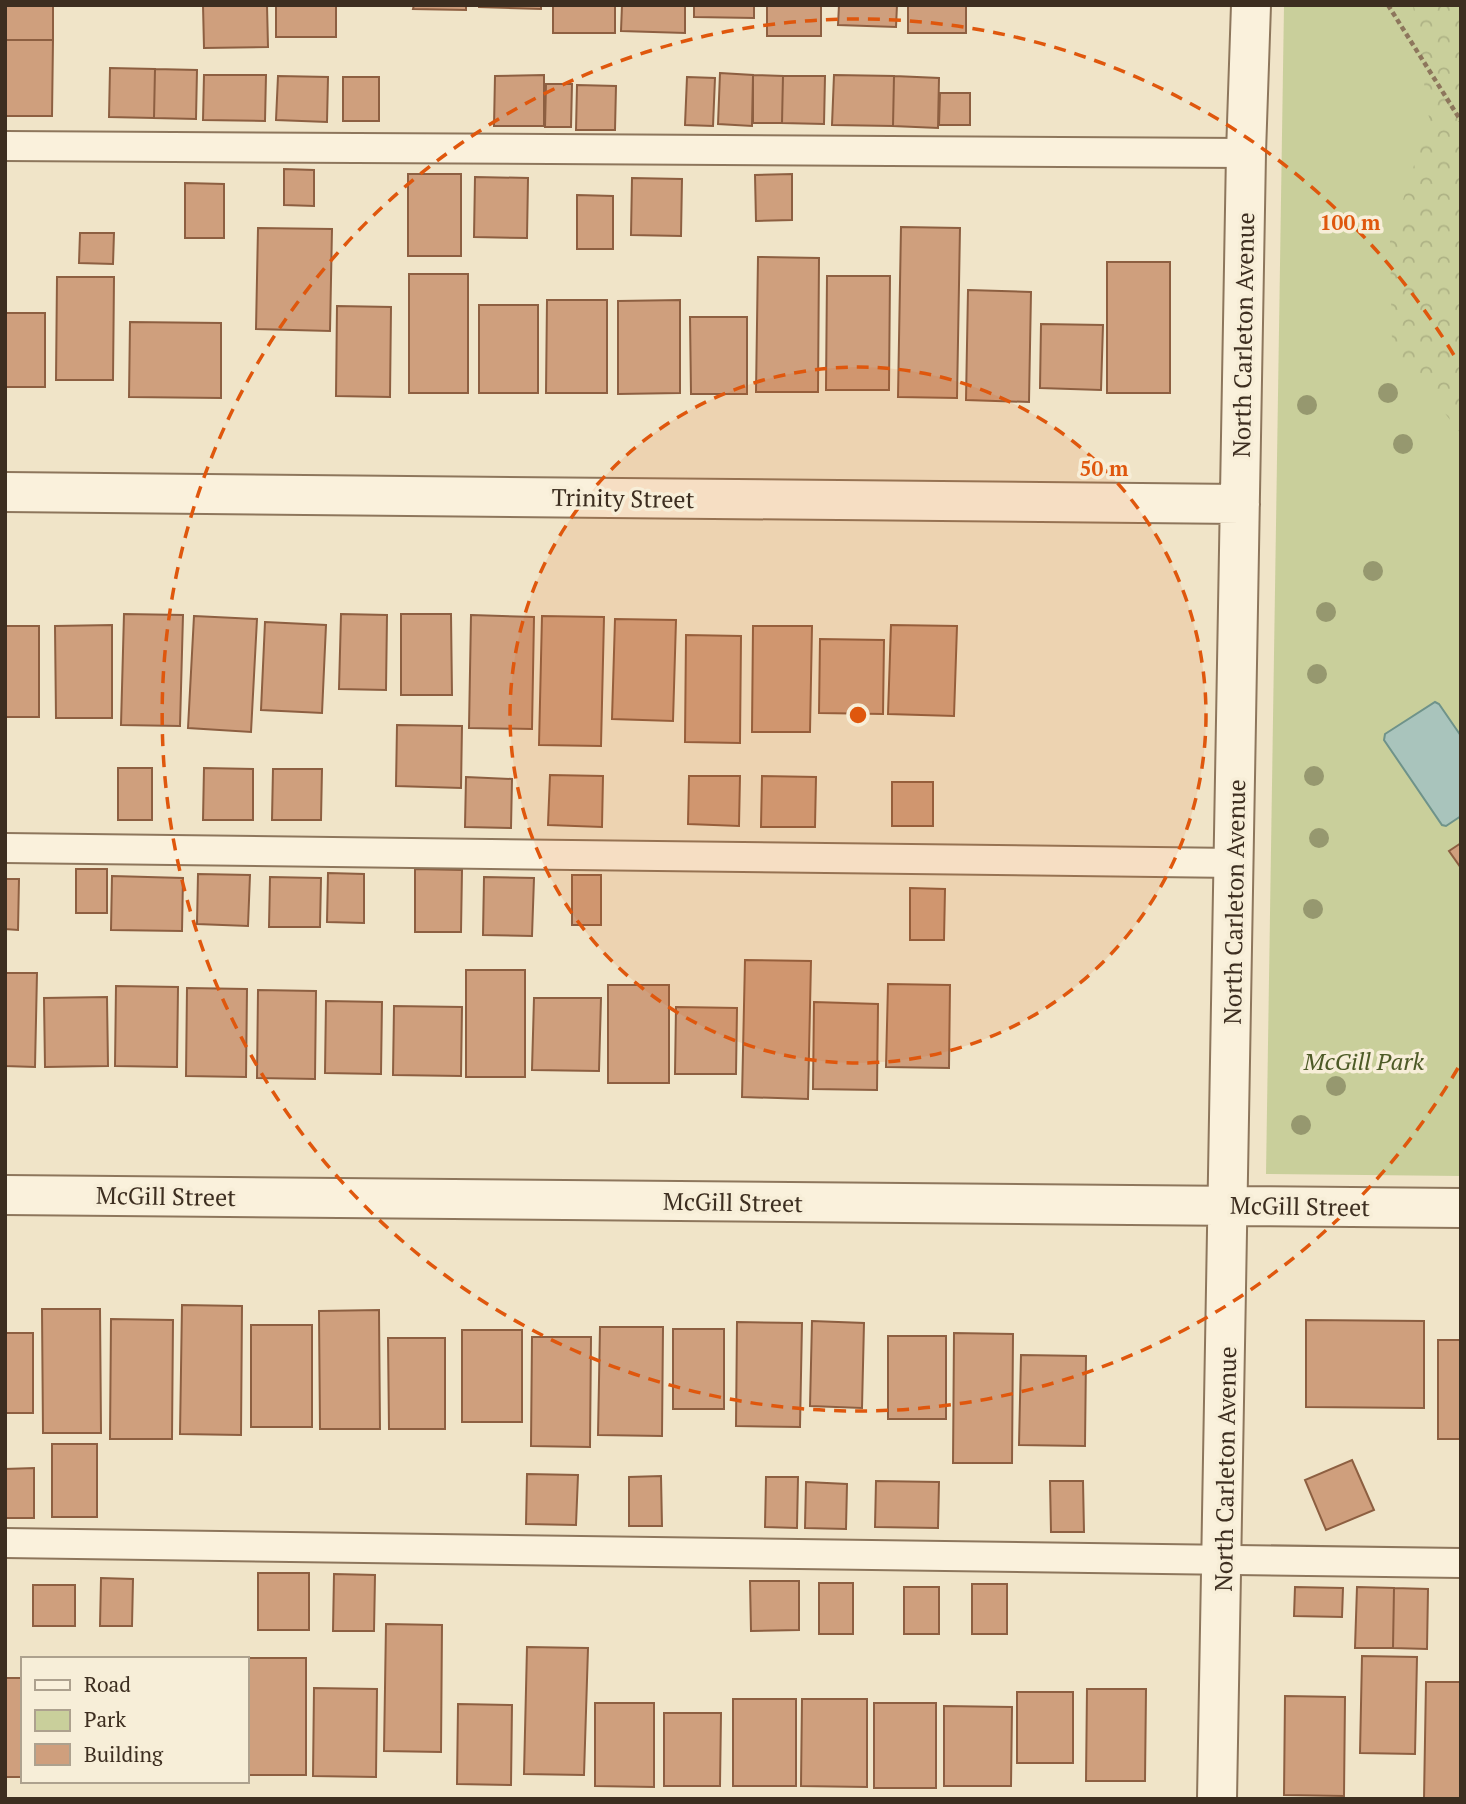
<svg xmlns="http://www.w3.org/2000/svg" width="1466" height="1804" font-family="'PT Serif',serif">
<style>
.green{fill:#c9cf9b}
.forest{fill:url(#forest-crowns)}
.water{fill:#a9c4bc;stroke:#6f938a;stroke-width:2}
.building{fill:#cf9f7d;stroke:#8d5f41;stroke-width:2}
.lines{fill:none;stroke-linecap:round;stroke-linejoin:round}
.lane-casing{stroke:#8d765c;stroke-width:32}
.street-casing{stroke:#8d765c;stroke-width:42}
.path{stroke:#8d765c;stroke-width:4.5;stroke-dasharray:5 3.5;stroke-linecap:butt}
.lane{stroke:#faf1dc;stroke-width:28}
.street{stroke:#faf1dc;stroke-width:38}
.tree{fill:#96986f}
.ring{fill:none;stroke:#df570d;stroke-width:3.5;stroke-dasharray:12 9}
.labels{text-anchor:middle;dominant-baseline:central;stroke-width:7;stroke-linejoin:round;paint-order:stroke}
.street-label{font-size:24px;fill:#3d2e20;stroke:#f7eed8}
.park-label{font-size:24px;font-style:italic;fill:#4d5a26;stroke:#f7eed8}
.centre{fill:#df570d;stroke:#f7eed8;stroke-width:3.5}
.ring-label{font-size:21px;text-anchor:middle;font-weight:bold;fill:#df570d;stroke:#f7eed8;stroke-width:7;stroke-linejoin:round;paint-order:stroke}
</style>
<defs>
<pattern id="forest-crowns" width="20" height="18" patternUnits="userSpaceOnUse" patternTransform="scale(1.75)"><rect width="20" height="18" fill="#c9cf9b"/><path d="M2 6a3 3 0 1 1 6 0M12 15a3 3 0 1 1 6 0" fill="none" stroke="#aeb285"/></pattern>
</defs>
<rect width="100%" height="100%" fill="#f0e4c8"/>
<path class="green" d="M 1284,5 L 1461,5 L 1461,1176 L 1266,1174 Z"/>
<path class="forest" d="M 1413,5 L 1461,5 L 1461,434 L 1392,345 L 1390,241 L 1429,118 Z"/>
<path class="water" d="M 1435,702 L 1439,704 L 1461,736 L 1461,816 L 1446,826 L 1442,825 L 1384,740 L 1385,734 Z"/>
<path class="building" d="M 5,5 L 53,5 L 53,40 L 5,40 Z
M 203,5 L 267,5 L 268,47 L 204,48 Z
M 276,5 L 336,5 L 336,37 L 276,37 Z
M 414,5 L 466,5 L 466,10 L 413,9 Z
M 479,5 L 541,5 L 541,9 L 479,7 Z
M 553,5 L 615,5 L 615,33 L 553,33 Z
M 622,5 L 685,5 L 685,33 L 621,31 Z
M 694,5 L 754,5 L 754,18 L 694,17 Z
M 767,5 L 821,5 L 821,36 L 767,36 Z
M 839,5 L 897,5 L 896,27 L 838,25 Z
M 908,5 L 966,5 L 966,33 L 908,33 Z
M 5,40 L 53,40 L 52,116 L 5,116 Z
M 110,68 L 155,69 L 154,118 L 109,117 Z
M 155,69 L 197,70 L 196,119 L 154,118 Z
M 720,73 L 753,75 L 752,126 L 718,124 Z
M 204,75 L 266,75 L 265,121 L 203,120 Z
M 544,75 L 544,126 L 494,126 L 495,76 Z
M 753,75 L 783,76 L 782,123 L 753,123 Z
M 834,75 L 894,76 L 893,126 L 832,125 Z
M 278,76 L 328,77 L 327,122 L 276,120 Z
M 783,76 L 825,76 L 824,124 L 782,123 Z
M 894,76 L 939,78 L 938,128 L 893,126 Z
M 343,77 L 379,77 L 379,121 L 343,121 Z
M 687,77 L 715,78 L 713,126 L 685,125 Z
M 546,84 L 572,84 L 571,127 L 545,127 Z
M 577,85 L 616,86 L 615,130 L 576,130 Z
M 940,93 L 970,93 L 970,125 L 939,125 Z
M 284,169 L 314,170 L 314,206 L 284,205 Z
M 408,174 L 461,174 L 461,256 L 408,256 Z
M 792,174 L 792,220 L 756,221 L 755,175 Z
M 475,177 L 528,178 L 527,238 L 474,237 Z
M 632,178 L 682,179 L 681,236 L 631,235 Z
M 185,183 L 224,184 L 224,238 L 185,238 Z
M 577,195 L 613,196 L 613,249 L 577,249 Z
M 901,227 L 960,228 L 957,398 L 898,397 Z
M 258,228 L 332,229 L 330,331 L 256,329 Z
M 80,233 L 114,233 L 113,264 L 79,263 Z
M 758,257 L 819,258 L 818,392 L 756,392 Z
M 1107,262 L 1170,262 L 1170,393 L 1107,393 Z
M 409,274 L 468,274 L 468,393 L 409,393 Z
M 827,276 L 890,276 L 889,390 L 826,390 Z
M 57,277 L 114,277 L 113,380 L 56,380 Z
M 968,290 L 1031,292 L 1029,402 L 966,400 Z
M 547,300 L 607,300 L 607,393 L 546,393 Z
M 680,300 L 680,393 L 618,394 L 618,301 Z
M 479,305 L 538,305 L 538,393 L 479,393 Z
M 337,306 L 391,307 L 390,397 L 336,396 Z
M 5,313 L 45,313 L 45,387 L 5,387 Z
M 690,317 L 747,317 L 747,394 L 691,394 Z
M 130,322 L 221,323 L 221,398 L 129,397 Z
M 1041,324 L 1103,325 L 1101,390 L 1040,388 Z
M 124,614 L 183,615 L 180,726 L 121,725 Z
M 341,614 L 387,615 L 386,690 L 339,689 Z
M 401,614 L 451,614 L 452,695 L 401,695 Z
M 471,615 L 534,617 L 532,729 L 469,728 Z
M 194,616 L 257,619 L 251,732 L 188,728 Z
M 542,616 L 604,617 L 601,746 L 539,745 Z
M 615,619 L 676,620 L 673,721 L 612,719 Z
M 265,622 L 326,625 L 322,713 L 261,710 Z
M 112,625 L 112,718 L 56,718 L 55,626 Z
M 891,625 L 957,626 L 954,716 L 888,714 Z
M 5,626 L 39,626 L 39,717 L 5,717 Z
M 753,626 L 812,626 L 810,732 L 752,732 Z
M 686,635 L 741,636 L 740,743 L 685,742 Z
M 820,639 L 884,640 L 883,714 L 819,713 Z
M 397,725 L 462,726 L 461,788 L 396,786 Z
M 118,768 L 152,768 L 152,820 L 118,820 Z
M 204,768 L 253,769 L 253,820 L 203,820 Z
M 273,769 L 322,769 L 321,820 L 272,820 Z
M 550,775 L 603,776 L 602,827 L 548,825 Z
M 689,776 L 740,776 L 739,826 L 688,824 Z
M 762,776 L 816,777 L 815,827 L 761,827 Z
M 466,777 L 512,779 L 511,828 L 465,827 Z
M 892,782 L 933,782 L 933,826 L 892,826 Z
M 1461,843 L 1461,868 L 1449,851 Z
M 76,869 L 107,869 L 107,913 L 76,913 Z
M 415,869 L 462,870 L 461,932 L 415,932 Z
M 328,873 L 364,874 L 364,923 L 327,922 Z
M 198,874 L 250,875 L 248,926 L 197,924 Z
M 572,875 L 601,875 L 601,925 L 572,925 Z
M 112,876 L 183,878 L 182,931 L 111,930 Z
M 270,877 L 321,878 L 320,927 L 269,927 Z
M 484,877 L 534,878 L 532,936 L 483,935 Z
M 5,879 L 19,879 L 18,930 L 5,929 Z
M 910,888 L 945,889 L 944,940 L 910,940 Z
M 745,960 L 811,961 L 808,1099 L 742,1097 Z
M 466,970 L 525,970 L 525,1077 L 466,1077 Z
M 5,973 L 37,973 L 35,1067 L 5,1066 Z
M 888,984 L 950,985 L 949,1068 L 886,1067 Z
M 608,985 L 669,985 L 669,1083 L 608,1083 Z
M 116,986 L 178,987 L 177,1067 L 115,1066 Z
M 187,988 L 247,989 L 246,1077 L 186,1076 Z
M 258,990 L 316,991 L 315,1079 L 257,1078 Z
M 107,997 L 108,1066 L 45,1067 L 44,998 Z
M 534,998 L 601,998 L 599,1071 L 532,1070 Z
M 326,1001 L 382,1002 L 381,1074 L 325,1073 Z
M 814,1002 L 878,1004 L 877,1090 L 813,1089 Z
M 394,1006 L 462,1007 L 461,1076 L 393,1075 Z
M 676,1007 L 737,1008 L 736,1074 L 675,1074 Z
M 182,1305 L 242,1306 L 241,1435 L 180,1434 Z
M 42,1309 L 100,1309 L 101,1433 L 43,1433 Z
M 379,1310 L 380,1429 L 320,1429 L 319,1311 Z
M 111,1319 L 173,1320 L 172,1439 L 110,1439 Z
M 1306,1320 L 1424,1321 L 1424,1408 L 1306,1407 Z
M 812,1321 L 864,1323 L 862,1408 L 810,1406 Z
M 737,1322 L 802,1323 L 800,1427 L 736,1426 Z
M 251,1325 L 312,1325 L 312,1427 L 251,1427 Z
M 600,1327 L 663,1327 L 662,1436 L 598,1435 Z
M 673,1329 L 724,1329 L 724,1409 L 673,1409 Z
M 462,1330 L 522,1330 L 522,1422 L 462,1422 Z
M 5,1333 L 33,1333 L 33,1413 L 5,1413 Z
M 954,1333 L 1013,1334 L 1012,1463 L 953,1463 Z
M 888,1336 L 946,1336 L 946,1419 L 888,1419 Z
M 532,1337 L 591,1337 L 590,1447 L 531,1446 Z
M 388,1338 L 445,1338 L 445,1429 L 389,1429 Z
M 1438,1340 L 1461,1340 L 1461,1439 L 1438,1439 Z
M 1021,1355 L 1086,1356 L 1085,1446 L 1019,1445 Z
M 52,1444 L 97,1444 L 97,1517 L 52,1517 Z
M 1352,1460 L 1374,1510 L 1326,1530 L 1305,1480 Z
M 34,1468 L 34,1518 L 5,1518 L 5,1469 Z
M 527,1474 L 578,1475 L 576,1525 L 526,1524 Z
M 661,1476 L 662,1526 L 629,1526 L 629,1477 Z
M 766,1477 L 798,1477 L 797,1528 L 765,1527 Z
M 876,1481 L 939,1482 L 938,1528 L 875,1527 Z
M 1050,1481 L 1083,1481 L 1084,1532 L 1051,1532 Z
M 806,1482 L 847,1484 L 846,1529 L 805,1528 Z
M 258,1573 L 309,1573 L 309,1630 L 258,1630 Z
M 334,1574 L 375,1575 L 374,1631 L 333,1631 Z
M 101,1578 L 133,1579 L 132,1626 L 100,1626 Z
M 750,1581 L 799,1581 L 799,1630 L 751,1631 Z
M 819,1583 L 853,1583 L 853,1634 L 819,1634 Z
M 972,1584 L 1007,1584 L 1007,1634 L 972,1634 Z
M 33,1585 L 75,1585 L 75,1626 L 33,1626 Z
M 904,1587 L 939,1587 L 939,1634 L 904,1634 Z
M 1295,1587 L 1343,1588 L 1342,1617 L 1294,1616 Z
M 1357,1587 L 1394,1588 L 1393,1648 L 1355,1648 Z
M 1394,1588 L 1428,1589 L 1427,1649 L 1393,1648 Z
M 386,1624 L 442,1625 L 441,1752 L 384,1751 Z
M 527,1647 L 588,1648 L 584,1775 L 524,1774 Z
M 1362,1656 L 1417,1657 L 1415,1754 L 1360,1753 Z
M 247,1658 L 306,1658 L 306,1775 L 247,1775 Z
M 5,1678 L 23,1678 L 23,1777 L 5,1777 Z
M 1426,1682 L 1461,1682 L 1461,1799 L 1424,1799 Z
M 314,1688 L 377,1689 L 376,1777 L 313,1776 Z
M 1087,1689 L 1146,1689 L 1145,1781 L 1086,1781 Z
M 1017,1692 L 1073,1692 L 1073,1763 L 1017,1763 Z
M 1285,1696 L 1345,1697 L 1344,1796 L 1284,1795 Z
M 733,1699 L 796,1699 L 796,1786 L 733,1786 Z
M 802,1699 L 867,1699 L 867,1787 L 801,1786 Z
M 595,1703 L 654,1703 L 654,1787 L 595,1786 Z
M 874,1703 L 936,1703 L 936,1788 L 874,1788 Z
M 458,1704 L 512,1705 L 511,1785 L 457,1784 Z
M 944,1706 L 1012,1707 L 1011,1786 L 944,1786 Z
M 664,1713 L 721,1713 L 720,1786 L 664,1786 Z"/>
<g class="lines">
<defs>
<path id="lane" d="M 5,146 L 1246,153
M 5,848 L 1235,863
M 5,1543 L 1461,1563"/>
<path id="street" d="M 5,492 L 1240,504
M 5,1195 L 1461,1208
M 1217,1799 L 1246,153 L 1251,5"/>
</defs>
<use href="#lane" class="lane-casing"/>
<use href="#street" class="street-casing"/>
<path class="path" d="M 1388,5 L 1461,121"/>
<use href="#lane" class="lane"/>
<use href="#street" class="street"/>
</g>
<g class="tree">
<circle cx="1388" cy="393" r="10"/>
<circle cx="1307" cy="405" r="10"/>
<circle cx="1403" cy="444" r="10"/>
<circle cx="1373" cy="571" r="10"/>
<circle cx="1326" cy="612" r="10"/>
<circle cx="1317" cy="674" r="10"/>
<circle cx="1314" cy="776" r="10"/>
<circle cx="1319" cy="838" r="10"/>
<circle cx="1313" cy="909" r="10"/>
<circle cx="1336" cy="1086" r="10"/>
<circle cx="1301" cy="1125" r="10"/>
</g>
<circle cx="858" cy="715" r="348" fill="#df570d" fill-opacity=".12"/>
<g class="ring">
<circle cx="858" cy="715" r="348"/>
<path d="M1458 1068A696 696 0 1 1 1458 362"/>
</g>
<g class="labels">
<g class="street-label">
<text transform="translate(1243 335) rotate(-89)">North Carleton Avenue</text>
<text transform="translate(623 498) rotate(1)">Trinity Street</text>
<text transform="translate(1234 902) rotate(-89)">North Carleton Avenue</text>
<text transform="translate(166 1196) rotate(1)">McGill Street</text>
<text transform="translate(733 1202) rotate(1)">McGill Street</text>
<text transform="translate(1300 1206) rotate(1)">McGill Street</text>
<text transform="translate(1225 1469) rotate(-89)">North Carleton Avenue</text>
</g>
<g class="park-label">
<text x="1364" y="1061">McGill Park</text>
</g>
</g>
<circle cx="858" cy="715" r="10" class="centre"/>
<g class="ring-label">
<text x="1350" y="230">100 m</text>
<text x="1104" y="476">50 m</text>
</g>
<rect width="1466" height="1804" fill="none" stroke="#3d2e20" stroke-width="14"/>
<rect x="21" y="1657" width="228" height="126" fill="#f7eed8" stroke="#ada18e" stroke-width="2"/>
<rect x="35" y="1680" width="35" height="10" fill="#faf1dc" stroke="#ada18e" stroke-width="2"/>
<text x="84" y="1692" font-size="21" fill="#3d2e20">Road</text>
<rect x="35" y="1710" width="35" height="21" fill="#c9cf9b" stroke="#ada18e" stroke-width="2"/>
<text x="84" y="1727" font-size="21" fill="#3d2e20">Park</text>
<rect x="35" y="1744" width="35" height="21" fill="#cf9f7d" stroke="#ada18e" stroke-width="2"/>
<text x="84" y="1762" font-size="21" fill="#3d2e20">Building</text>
</svg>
